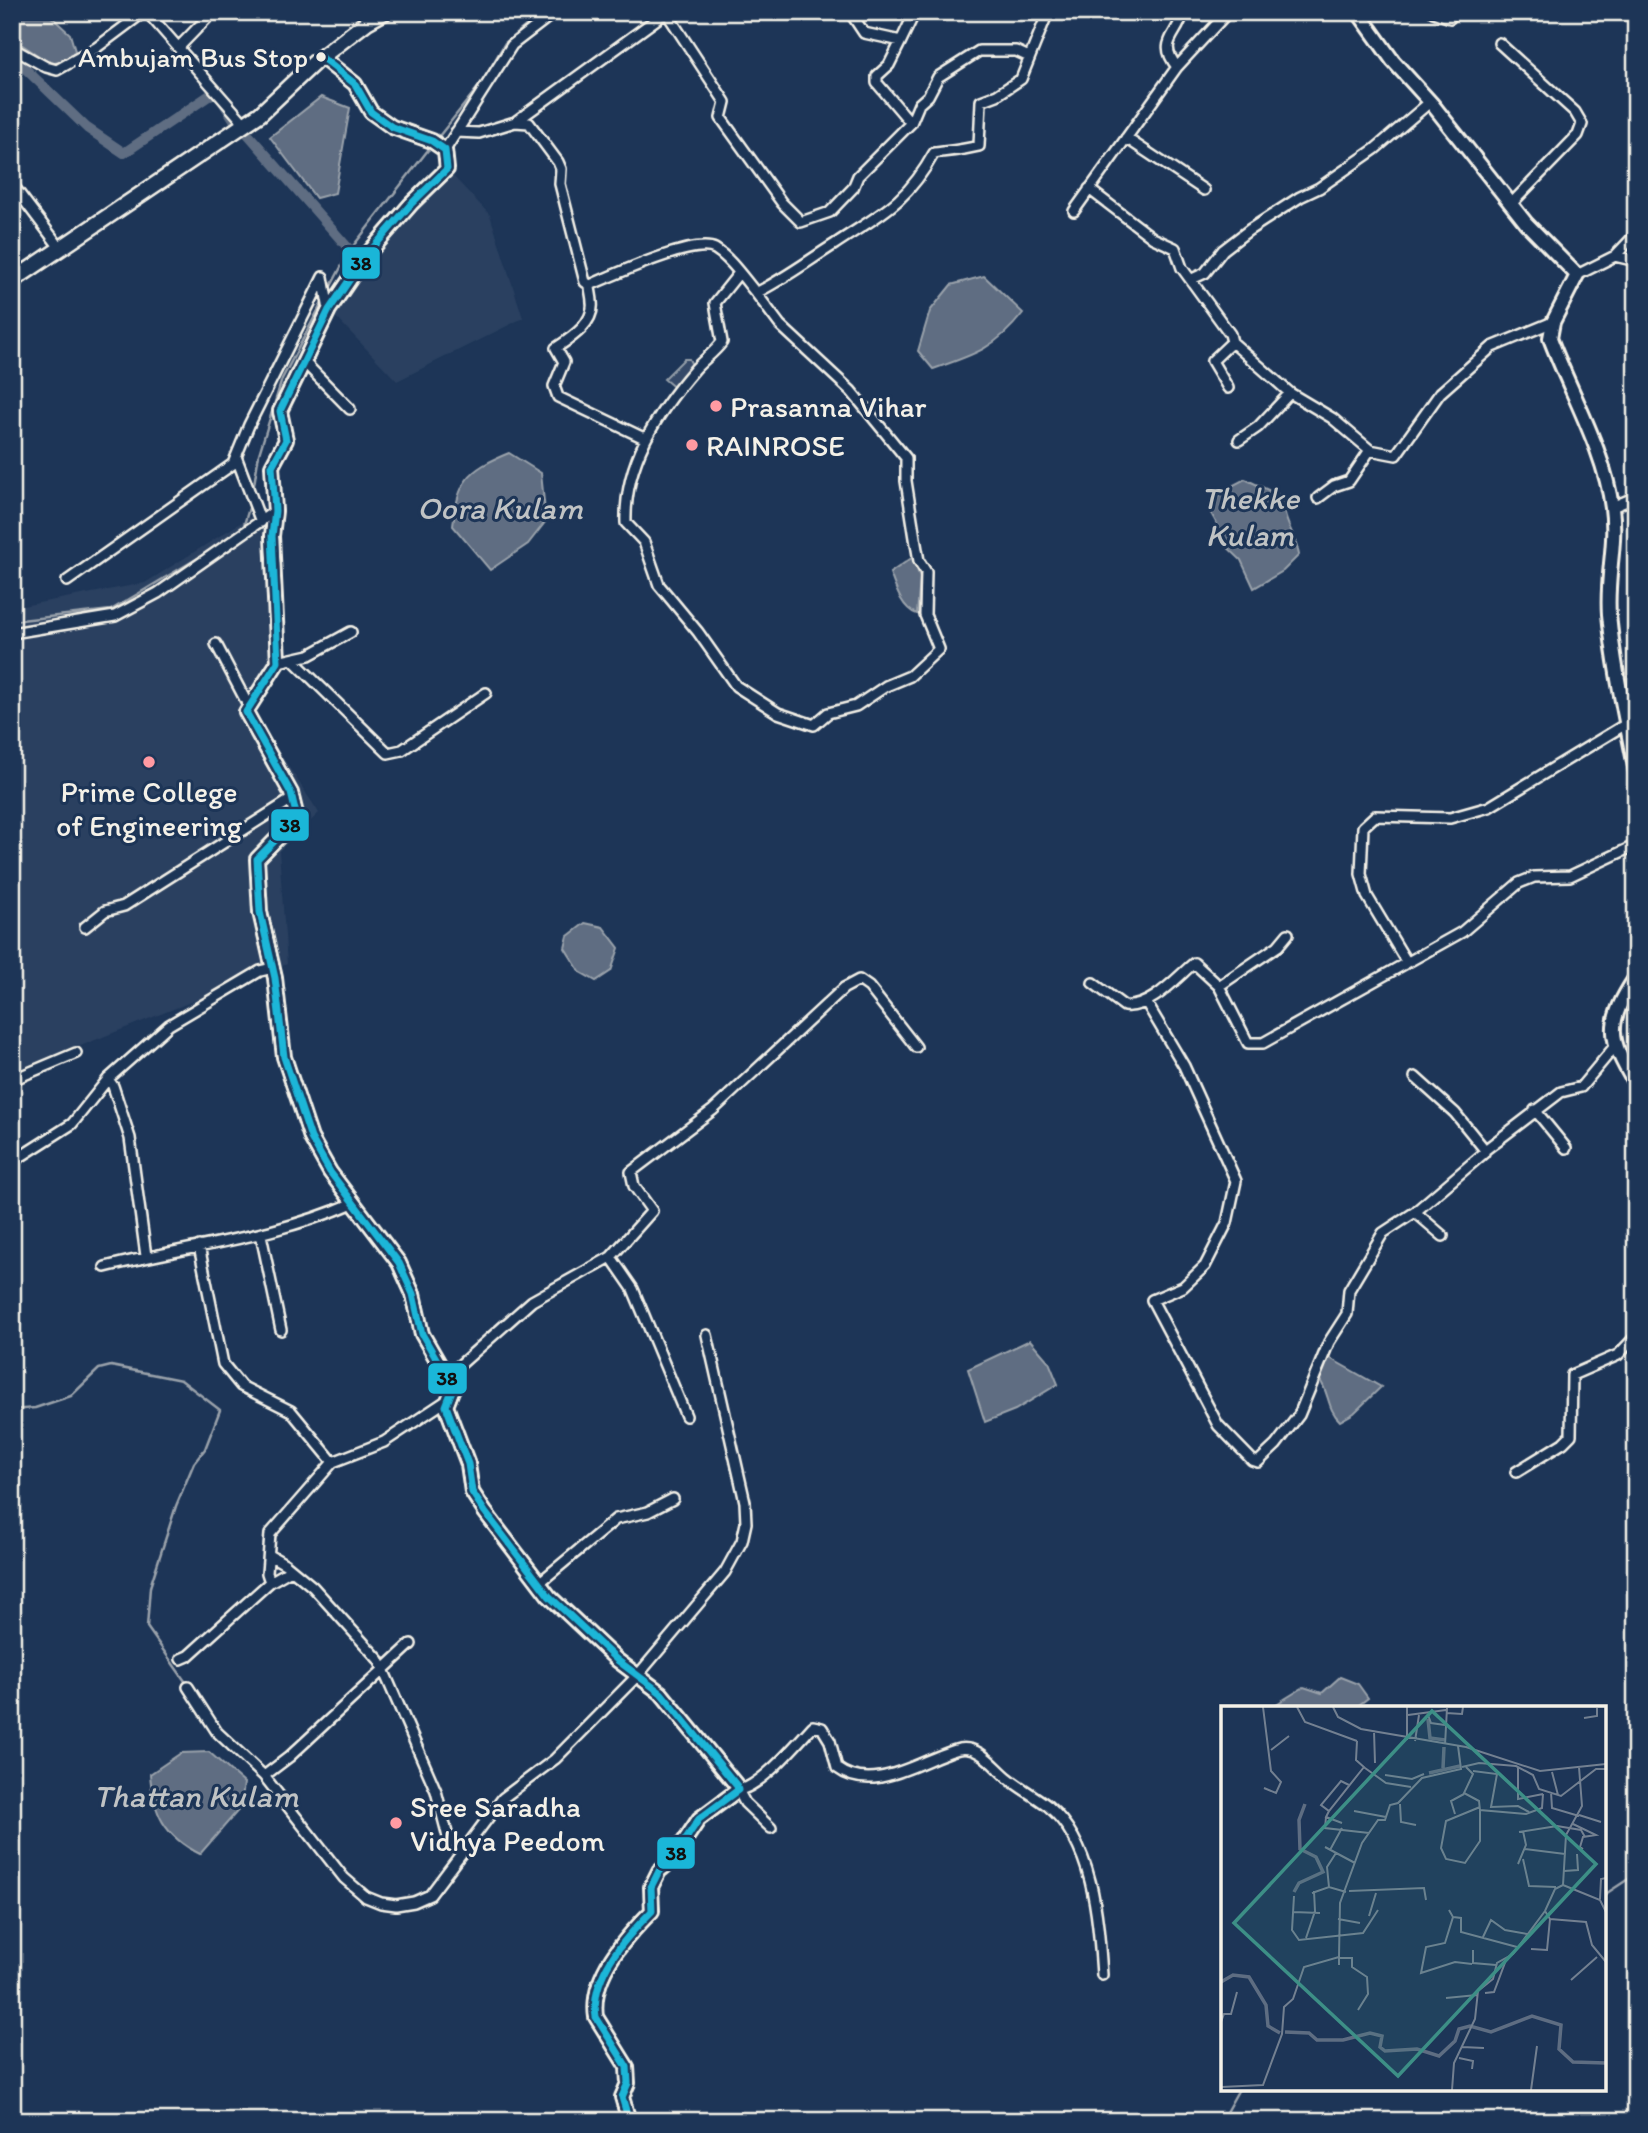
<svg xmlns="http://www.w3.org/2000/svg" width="1648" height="2133" font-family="Itim,sans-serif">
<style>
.built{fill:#2a4060}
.green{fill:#354a67;stroke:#949ea8;stroke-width:2}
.water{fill:#5e6d82;stroke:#9aa2ab;stroke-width:2}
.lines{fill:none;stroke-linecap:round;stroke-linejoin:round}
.stream{stroke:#9aa2ab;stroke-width:2.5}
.canal{stroke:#5e6d82;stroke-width:10}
.street-casing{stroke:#f4f1e8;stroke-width:14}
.secondary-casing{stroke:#f4f1e8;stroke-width:18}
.primary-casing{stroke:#f4f1e8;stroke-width:19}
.street{stroke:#1d3557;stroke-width:9}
.secondary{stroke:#1d3557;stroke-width:12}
.primary{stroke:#1d3557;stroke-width:14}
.bus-1-casing{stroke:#1d3557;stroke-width:12}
.bus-1{stroke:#1ab6d8;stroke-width:7}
.bus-dot{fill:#f4f1e8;stroke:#1d3557;stroke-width:2.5}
.poi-dot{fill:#ff9aa2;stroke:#1d3557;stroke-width:2.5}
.labels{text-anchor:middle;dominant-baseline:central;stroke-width:6;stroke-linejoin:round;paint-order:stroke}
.bus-label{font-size:28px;fill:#f4f1e8;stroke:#1d3557;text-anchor:end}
.poi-label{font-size:30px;fill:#f4f1e8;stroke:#1d3557;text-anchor:start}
.water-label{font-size:32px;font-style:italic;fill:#c0c3c4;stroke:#1d3557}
.inset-river{fill:none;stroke:#5e6d82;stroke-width:3.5}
.inset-road{fill:none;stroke:#738091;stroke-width:2}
.view{fill:#3d8f86;fill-opacity:0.15;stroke:#3d8f86;stroke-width:3.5}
.inset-edge{fill:none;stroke:#f4f1e8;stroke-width:3.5}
.line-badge{stroke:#1d3557;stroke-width:2.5}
.pale-badge-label{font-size:19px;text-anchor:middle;font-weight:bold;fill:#111}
</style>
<rect width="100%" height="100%" fill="#1d3557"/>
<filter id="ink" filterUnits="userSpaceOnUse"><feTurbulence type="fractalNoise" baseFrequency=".0143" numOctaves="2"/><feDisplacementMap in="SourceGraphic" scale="14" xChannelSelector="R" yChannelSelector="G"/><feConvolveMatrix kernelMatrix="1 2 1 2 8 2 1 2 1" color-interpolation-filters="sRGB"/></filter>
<g filter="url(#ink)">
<path class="built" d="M 451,174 L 490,215 L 523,318 L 397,381 L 334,315 L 409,213 Z
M 264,508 L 276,576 L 276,626 L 289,659 L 253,712 L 319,813 L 279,851 L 287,964 L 12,1073 L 12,608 L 145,583 Z"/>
<path class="green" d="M 684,359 L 689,359 L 693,367 L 676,389 L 664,379 Z"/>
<path class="water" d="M 12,12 L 46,12 L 70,34 L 75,51 L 63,61 L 51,64 L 12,38 Z
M 321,97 L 350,108 L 335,193 L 316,198 L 270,137 Z
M 984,276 L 1023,313 C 996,348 974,355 933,369 L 918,351 L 930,311 L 951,285 Z
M 509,453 L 541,473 L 546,521 L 528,544 L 490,570 L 453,526 C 458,481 467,470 509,453 Z
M 1245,479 L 1283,497 C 1283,524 1295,531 1299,555 L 1283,571 L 1254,588 L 1241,560 L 1221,541 L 1217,524 L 1208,508 L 1224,490 Z
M 913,557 L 920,578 L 917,614 C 902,609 895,587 890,573 Z
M 585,923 L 603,927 L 619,948 L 611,971 L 596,981 L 580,972 L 565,948 L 568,936 Z
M 1030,1340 L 1049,1362 L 1058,1384 L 1015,1410 L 985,1422 L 968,1369 Z
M 1326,1356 L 1381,1387 L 1354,1413 L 1340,1421 C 1326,1408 1330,1391 1317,1376 Z
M 1340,1677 L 1358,1684 L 1368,1698 L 1355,1708 L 1270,1708 L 1304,1687 L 1322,1693 Z
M 209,1752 L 244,1783 L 241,1807 L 200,1854 C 164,1836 153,1813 150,1774 L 181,1753 Z"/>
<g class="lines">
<path class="stream" d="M 436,140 L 483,81 L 505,43 L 543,12
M 329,290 L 350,250 L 432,145
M 253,491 L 259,454 L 282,379 L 324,299
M 243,528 L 250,505
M 12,621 L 111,610 L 218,546
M 12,1410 L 35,1408 L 71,1396 L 99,1369 L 111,1366 L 181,1380 L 220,1410 L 205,1449 L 194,1463 L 176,1506 L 150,1587 L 147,1627 L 187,1684
M 1604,1895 L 1636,1874
M 1221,2121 L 1239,2089"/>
<path class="canal" d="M 12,56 L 87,128 L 124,153 L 216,91 L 235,121
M 247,133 L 350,250"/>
<defs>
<path id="street" d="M 147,12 L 245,124
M 850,12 L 864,33 L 901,41 L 915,12
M 1433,12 L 1450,18 L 1452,12
M 901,41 L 889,65 L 877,76 L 877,83 L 911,123
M 1499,43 L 1575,112 L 1582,124 L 1578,135 L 1512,203
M 180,46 L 210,15
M 12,48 L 46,67 L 57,70 L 96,48 L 144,12
M 1177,67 C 1156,41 1179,36 1183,12
M 515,122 L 661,16 L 668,15 L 725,102 L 721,118 L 782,203 L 801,222 L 830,212 L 853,188 L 858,176 L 911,123 L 919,104 L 928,96 L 938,77 L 979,51 L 1016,51 L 1029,57
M 456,132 L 479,133 L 515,122 L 529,123 L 558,162 L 561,169 L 560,184 L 585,282 L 590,285 C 614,275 694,238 715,249 C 731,259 744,279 756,293 C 784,279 808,261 835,244 C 880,214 906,204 934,153 C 950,151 963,150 979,146 L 981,101 L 997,95 L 1021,79 L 1048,12
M 1126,138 L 1204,190
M 445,150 L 512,45 L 555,12
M 12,184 L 61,249
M 1089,189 L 1153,238 L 1175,248 L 1182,268 L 1230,334 L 1232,342 L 1212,361 L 1228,388
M 1074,211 L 1177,67 L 1228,12
M 1615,256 L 1636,234
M 739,273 L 715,303 L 722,342 C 714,353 704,359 695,369 C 657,413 624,463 626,523 L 644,542 L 659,585 L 698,632 L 736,686 L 778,713 L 814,725 L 828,713 L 856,706 L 886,686 L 910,676 L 939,649 L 925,615 L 926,572 L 919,561 L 915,538 L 906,481 L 906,458 L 851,391 L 780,325 L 756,293
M 1577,275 L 1615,256 L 1636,261
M 323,277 L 329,310
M 1192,279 L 1205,273 L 1223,250 L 1249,230 L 1300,197 L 1319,188 L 1375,149 L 1430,102
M 590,285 C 590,292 592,296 592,302 C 595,323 571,338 556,348 L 564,362 L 554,386 L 558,397 L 644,438
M 1232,342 L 1290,393 L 1332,418 L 1370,450 L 1396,455 L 1440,393 L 1492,347 L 1553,322
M 303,361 L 350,409
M 1239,440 L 1258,427 L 1290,393
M 237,459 L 261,522
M 1318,498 L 1334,486 L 1349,481 L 1370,450
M 1612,507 L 1636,497
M 67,581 L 233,464 L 249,425 L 323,277
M 12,633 L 115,616 L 158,593 L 275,511
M 216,644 L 249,707
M 293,660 L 388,753 L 402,750 L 486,693
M 278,662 L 309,655 L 351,632
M 85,927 L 105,911 L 124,906 L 292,799
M 1406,961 L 1367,896 L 1361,874 L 1363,827 L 1375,816 L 1450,818 L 1489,807 L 1626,724
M 1093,983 L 1124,1006 C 1150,1009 1175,979 1194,963 L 1219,986 L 1248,1043 L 1263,1043 L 1462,932 L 1519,883 L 1534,877 L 1570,876 L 1636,845
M 1219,986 L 1278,946 L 1288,934
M 1146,1002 L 1184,1066 L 1236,1181 L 1227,1223 L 1205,1266 L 1183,1287 L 1152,1300 L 1218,1425 L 1252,1460 L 1258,1462 L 1276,1445 L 1299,1415 L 1329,1342 L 1347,1314 L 1349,1290 L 1383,1233 L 1415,1212 L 1484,1153
M 1415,1077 L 1455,1113 L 1485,1150 L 1561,1092 L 1581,1087 L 1616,1045
M 108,1079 L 113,1086 L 130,1138 L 146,1256
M 12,1080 L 76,1053
M 1535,1110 L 1566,1148
M 12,1162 L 72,1124 L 108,1079 L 169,1025 L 260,971 L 273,968
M 1415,1212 L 1443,1236
M 261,1235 L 281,1330
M 199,1246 L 223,1364 L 241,1386 L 291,1411 L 333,1462
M 611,1257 L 633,1289 L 686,1416
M 105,1267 C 188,1246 274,1238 353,1203
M 453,1386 L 453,1371 L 532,1301 L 611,1257 L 652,1211 L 634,1186 L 631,1172 L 713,1110 L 844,988 L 859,980 L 869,987 L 916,1047
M 1516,1472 L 1563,1443 L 1571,1435 L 1572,1375 L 1618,1355 L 1636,1336
M 271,1556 L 285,1564 L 313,1587 L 379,1660 L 436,1791 L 448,1837 L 461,1850
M 270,1582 L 267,1573 L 270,1534 L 333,1462 L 384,1442 L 446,1401 L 446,1405
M 539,1583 L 616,1519 L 648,1512 L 673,1499
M 181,1659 L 188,1656 L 270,1582 L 291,1570
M 188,1687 L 217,1732 L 264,1776 L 344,1878 L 366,1897 L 381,1903 L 396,1905 L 414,1902 L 430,1895 L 503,1798 L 555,1759 L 638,1675 L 725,1572 L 742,1541 L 746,1523 L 745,1502 L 707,1335
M 264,1776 L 289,1757 L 411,1644
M 771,1828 L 745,1803 L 738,1790 C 760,1788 797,1743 813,1726 L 822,1728 L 830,1741 L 837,1768 C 874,1796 923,1758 959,1749 C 980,1745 994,1767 1008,1778 C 1020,1788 1035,1796 1048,1806 C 1094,1845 1098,1918 1102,1975"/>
<path id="secondary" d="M 1358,12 L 1393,61 L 1432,104 L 1526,223 L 1577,275 L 1553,322 L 1550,338 C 1570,392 1605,451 1612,508 C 1617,544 1606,578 1609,614 C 1614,668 1626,720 1636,772
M 321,57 L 355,84 L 371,112 L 392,127 L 432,141 L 445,150 L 447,169 L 411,204 L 365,257 L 329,310 L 280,411 L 286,440 L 272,466 L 275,511 L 272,536 L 278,662 L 246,712 L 291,793 L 297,818 L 257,859 L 260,912 L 275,978 L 284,1057 L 311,1138 L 330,1172 L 399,1263 L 413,1294 L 422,1334 L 453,1388 L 446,1406 L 468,1464 L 472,1492 L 485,1512 L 549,1596 L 617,1660 L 661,1693 L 737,1786 L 738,1790 L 699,1819 L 671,1861 L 659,1871 L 651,1887 L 652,1911 C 625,1938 590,1976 596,2017 L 627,2067 L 628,2083 L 622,2097 L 629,2121
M 1636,977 C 1606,1023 1607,1037 1636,1085"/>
<path id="primary" d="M 12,281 L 260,114 L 315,62 L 367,22 L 385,12"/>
</defs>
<use href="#street" class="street-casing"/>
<use href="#secondary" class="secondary-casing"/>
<use href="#primary" class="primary-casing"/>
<use href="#street" class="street"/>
<use href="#secondary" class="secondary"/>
<use href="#primary" class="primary"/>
<defs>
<path id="bus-1" d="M 321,57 L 355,84 L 371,112 L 392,127 L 432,141 L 445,150 L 447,169 L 411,204 L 365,257 L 329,310 L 280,411 L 286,440 L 272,466 L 275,511 L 272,536 L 278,662 L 246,712 L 291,793 L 297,818 L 257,859 L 260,912 L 275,978 L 284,1057 L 311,1138 L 330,1172 L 399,1263 L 413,1294 L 422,1334 L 453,1388 L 446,1406 L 468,1464 L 472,1492 L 485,1512 L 549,1596 L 617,1660 L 661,1693 L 737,1786 L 738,1790 L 699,1819 L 671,1861 L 659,1871 L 651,1887 L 652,1911 C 625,1938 590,1976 596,2017 L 627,2067 L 628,2083 L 622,2097 L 629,2121"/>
</defs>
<use href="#bus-1" class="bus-1-casing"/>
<use href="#bus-1" class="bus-1"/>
</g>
</g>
<circle class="bus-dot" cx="321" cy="57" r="6"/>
<g class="poi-dot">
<circle cx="716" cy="406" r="7"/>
<circle cx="692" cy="445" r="7"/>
<circle cx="149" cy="762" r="7"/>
<circle cx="396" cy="1823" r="7"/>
</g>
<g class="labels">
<g class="bus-label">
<text x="308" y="57">Ambujam Bus Stop</text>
</g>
<g class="poi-label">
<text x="730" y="406">Prasanna Vihar</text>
<text x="706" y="445">RAINROSE</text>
<text x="149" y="791" text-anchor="middle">Prime College<tspan x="149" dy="34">of Engineering</tspan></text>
<text x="410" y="1806">Sree Saradha<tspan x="410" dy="34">Vidhya Peedom</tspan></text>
</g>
<g class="water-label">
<text x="1250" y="498">Thekke<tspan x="1250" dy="37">Kulam</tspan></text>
<text x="500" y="508">Oora Kulam</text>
<text x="196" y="1796">Thattan Kulam</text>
</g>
</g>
<g transform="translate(1221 1706)">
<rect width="385" height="385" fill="#1d3557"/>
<path class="inset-river" d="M 207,13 L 209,32 L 224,34M 222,62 L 223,41M 208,67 L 239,60M 73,186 L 78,177 L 102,166 L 95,151 L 79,143 L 78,114 L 84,98M 0,276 L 12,269 L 28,271 L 45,299 L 47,320 L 59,327M 64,326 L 88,327 L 96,334 L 122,334 L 149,327 L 161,330 L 159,341 L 164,345 L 196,343 L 218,350 L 234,335 L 238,323 L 249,320 L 270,326 L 311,310 L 340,319 L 338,343 L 352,356 L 385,357"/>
<path class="inset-road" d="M 42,1 L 50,65 L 60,76 L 55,87 L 43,82M 76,1 L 84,16 L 136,35M 112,1 L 117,11 L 140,23 L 245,41 L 319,65 L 385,58M 186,1 L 186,34M 225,7 L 241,8 L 242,1M 187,9 L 225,4M 207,9 L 210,17 L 224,19M 363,12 L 376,10 L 376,2M 153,25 L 154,57M 136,35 L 135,54 L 144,62 L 165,77 L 190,81M 194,35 L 198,9M 224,39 L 226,2M 50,44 L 68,30M 241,61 L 258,57 L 295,60 L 312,69 L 318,83 L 340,90 L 375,63 L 385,63M 245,61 L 252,68 L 243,87 L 258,95 L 259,104 L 305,108 L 321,102 L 322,88M 297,61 L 297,93 L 322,88M 252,65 L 276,68 L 270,101 L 297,100 L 308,106M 331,66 L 337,89M 164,69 L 191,73 L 203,68M 128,79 L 120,75 L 100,99 L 108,105 L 143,61M 330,86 L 331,102 L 358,110M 179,98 L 180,116 L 195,119M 259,104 L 259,135 L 244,157 L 225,153 L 220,142 L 225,115 L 259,101M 108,105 L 105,111 L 121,117M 133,105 L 165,111M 234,108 L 230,95 L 243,88M 358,109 L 380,116M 105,111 L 104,122 L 148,127M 352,118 L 375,129 L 362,131 L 359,141 L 362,143M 298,126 L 336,120 L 360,124 L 364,131M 104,141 L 134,157M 304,143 L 344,148M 109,144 L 121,122M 302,153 L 308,180 L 335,181M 297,158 L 305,139 L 302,125M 343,165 L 357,164 L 356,148M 342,179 L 379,194 L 385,206M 108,181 L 106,161 L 115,147M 128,185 L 203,182 L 205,194M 91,187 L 108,181 L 125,186M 73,190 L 71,224 L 78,234 L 142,227 L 157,204M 379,193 L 380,173 L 385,172M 228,204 L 232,211 L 224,237 L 205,241 L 200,267 L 234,256 L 251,258M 72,206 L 99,207M 148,210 L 155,187M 232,211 L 240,212 L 240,226 L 296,241M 117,213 L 139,217M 329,213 L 365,216 L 371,239 L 385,256M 262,231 L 270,214 L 284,224 L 306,228M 85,232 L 94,205 L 93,185M 310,243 L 326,244 L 329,213 L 324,205M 252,244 L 252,257 L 275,259M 118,259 L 118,252 L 131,252 L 131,261 L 146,271 L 147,288 L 137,304M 350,274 L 376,251M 264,287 L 273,286 L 285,254M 225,292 L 256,289M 0,316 L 3,308 L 10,308 L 16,286M 241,341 L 263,342M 238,352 L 252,355 L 251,363M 0,381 L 42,379 L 61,328 L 63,301 L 72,293 L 83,261 L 118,251 L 119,197 L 141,137 L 157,114 L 164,114 L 169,99 L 177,97 L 201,72 L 240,63 L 237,40M 231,384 L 233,357 L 254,313 L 257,285 L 272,273 L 276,257 L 292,248 L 324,205 L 334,183 L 342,179 L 345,129 L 361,100 L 358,61M 310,384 L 316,340"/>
<path class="view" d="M 211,5 L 375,158 L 177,370 L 13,217 Z"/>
<rect width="385" height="385" class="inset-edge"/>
</g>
<g class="line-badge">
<rect x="341" y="246" width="40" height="34" rx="7" fill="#1ab6d8"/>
<rect x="270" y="808" width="40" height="34" rx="7" fill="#1ab6d8"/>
<rect x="427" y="1362" width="41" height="33" rx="7" fill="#1ab6d8"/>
<rect x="656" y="1836" width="40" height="34" rx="7" fill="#1ab6d8"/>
</g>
<g class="pale-badge-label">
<text x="361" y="270">38</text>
<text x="290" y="832">38</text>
<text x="447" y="1385">38</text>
<text x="676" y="1860">38</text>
</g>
<rect width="1648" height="2133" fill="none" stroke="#1d3557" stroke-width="42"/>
<rect x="21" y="21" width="1606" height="2091" fill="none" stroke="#f4f1e8" stroke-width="2.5" filter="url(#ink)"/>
</svg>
